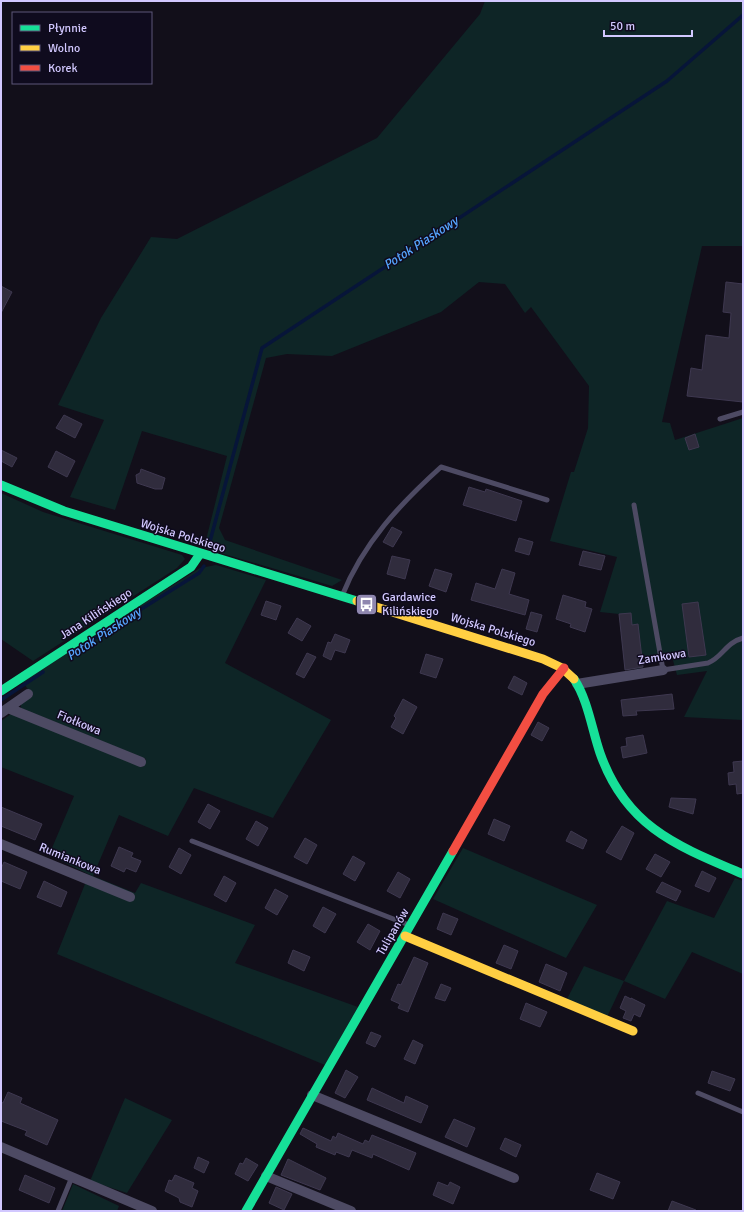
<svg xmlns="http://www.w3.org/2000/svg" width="744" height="1212" font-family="Signika,sans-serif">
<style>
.green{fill:#0e2526}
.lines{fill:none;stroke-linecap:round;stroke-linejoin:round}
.stream{stroke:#071539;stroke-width:3.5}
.building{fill:#302c3d;stroke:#3e3850}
.lane{stroke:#4d4a63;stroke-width:5}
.street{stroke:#4d4a63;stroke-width:10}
.fast{stroke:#16e098;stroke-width:9}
.slow{stroke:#ffcf43;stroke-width:9}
.jam{stroke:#f24e42;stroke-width:9}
.labels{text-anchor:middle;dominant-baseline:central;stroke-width:3;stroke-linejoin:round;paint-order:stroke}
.street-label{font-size:12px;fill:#d2c8ff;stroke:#0f0b1e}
.poi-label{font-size:12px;fill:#d2c8ff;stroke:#0f0b1e;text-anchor:start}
.water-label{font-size:13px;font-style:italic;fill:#56a6ff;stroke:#0f0b1e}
</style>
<rect width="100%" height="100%" fill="#120f1a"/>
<path class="green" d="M 485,1 L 743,1 L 743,246 L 702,246 L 662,422 L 670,423 L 675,440 L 743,418 L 743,720 L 684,717 L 707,671 L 677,675 L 671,653 L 642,658 L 643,668 L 625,670 L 619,614 L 600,612 L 617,557 L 550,541 L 571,472 L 574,472 L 588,428 L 589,386 L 531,307 L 525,313 L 505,284 L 479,282 L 441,312 L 332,356 L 287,354 L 266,358 L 219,528 L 225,540 L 342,580 L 332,586 L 204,548 L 227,456 L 142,431 L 115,510 L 70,497 L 104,420 L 58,405 L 101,318 L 151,237 L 177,239 L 377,138 L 480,14 Z
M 1,493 L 43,512 L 182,555 L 185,559 L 177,568 L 33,661 L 1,639 Z
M 216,565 L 266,580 L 225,663 L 331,720 L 273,818 L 194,788 L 168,836 L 119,815 L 93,876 L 135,893 L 141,883 L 255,925 L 235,963 L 358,1007 L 325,1065 L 57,954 L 85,884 L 92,876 L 49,855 L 74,796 L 1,767 L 1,721 L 11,714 L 143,767 L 146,759 L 21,708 L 21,703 L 33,695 L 22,682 L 68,651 L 200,568 Z
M 463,848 L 597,905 L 566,958 L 433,899 Z
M 735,878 L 743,881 L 743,974 L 692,952 L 665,999 L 624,981 L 607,1017 L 567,999 L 584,966 L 624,981 L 667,901 L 714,918 Z
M 125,1098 L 172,1120 L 127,1193 L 90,1181 Z
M 73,1184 L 119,1206 L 117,1211 L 62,1211 Z"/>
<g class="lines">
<path class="stream" d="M 209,545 L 262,348 L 667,81 L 743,15
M 82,646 L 199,573 L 204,566
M 1,700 L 43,672"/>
</g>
<path class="building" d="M 726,282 L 743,284 L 743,402 L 687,396 L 691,368 L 702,370 L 706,335 L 729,338 L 731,313 L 723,312 Z
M 1,286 L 12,292 L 1,313 Z
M 64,415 L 82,424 L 75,438 L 56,428 Z
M 695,434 L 699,447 L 689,450 L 685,438 Z
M 1,450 L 17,458 L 12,467 L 1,461 Z
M 56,451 L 75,461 L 67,477 L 48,467 Z
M 141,469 L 165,478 L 162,489 L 155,489 L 137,483 L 136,475 L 140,473 Z
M 469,487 L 485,492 L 486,489 L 522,501 L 516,521 L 463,505 Z
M 392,527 L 402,532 L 393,547 L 383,542 Z
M 519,538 L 533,542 L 529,555 L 515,551 Z
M 583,551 L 605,556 L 601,570 L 579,565 Z
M 392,556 L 410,560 L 405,579 L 387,574 Z
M 435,569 L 452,574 L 446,592 L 429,586 Z
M 502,569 L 515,573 L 509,594 L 529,600 L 525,615 L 471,600 L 476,583 L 495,589 Z
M 563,595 L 586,602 L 585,607 L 592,609 L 585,632 L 570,627 L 571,624 L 556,619 Z
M 266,601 L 281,606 L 276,620 L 261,615 Z
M 698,602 L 706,655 L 689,657 L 682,604 Z
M 531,612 L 542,615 L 537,632 L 526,629 Z
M 631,613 L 632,625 L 638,624 L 643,667 L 625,670 L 619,614 Z
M 297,618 L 311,626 L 302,641 L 288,633 Z
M 335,634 L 350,640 L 345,653 L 335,650 L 331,660 L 323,656 L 328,642 L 331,643 Z
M 307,653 L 316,657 L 304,678 L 296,674 Z
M 426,654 L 443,659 L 436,678 L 420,673 Z
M 514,676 L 527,683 L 522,695 L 508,688 Z
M 672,694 L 674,709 L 636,711 L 637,715 L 623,716 L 621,700 Z
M 403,699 L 417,707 L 403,734 L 391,727 L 396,718 L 394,716 Z
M 538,722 L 549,728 L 542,741 L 531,735 Z
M 643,735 L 647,753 L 623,758 L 621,747 L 627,746 L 626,738 Z
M 743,761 L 743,793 L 737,794 L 736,784 L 729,785 L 728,773 L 734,772 L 733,762 Z
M 671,798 L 696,799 L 693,814 L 669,807 Z
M 208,804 L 220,811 L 210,829 L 198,822 Z
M 1,807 L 42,824 L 35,840 L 1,826 Z
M 494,819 L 510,826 L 504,841 L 488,834 Z
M 256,821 L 268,828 L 258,846 L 246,839 Z
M 622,826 L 634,833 L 621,860 L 606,852 Z
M 571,831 L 587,840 L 583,849 L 566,841 Z
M 305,838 L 317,845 L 307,864 L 294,857 Z
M 119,847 L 133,853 L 131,857 L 141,861 L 136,872 L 126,868 L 124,872 L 111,866 Z
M 179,848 L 191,855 L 181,874 L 169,867 Z
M 655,854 L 670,862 L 661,877 L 646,869 Z
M 353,856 L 365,863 L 355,881 L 343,874 Z
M 4,862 L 27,872 L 20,889 L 1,881 L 1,869 Z
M 702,871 L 716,878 L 709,892 L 695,886 Z
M 398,872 L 410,879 L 400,898 L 387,891 Z
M 224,876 L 236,883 L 226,902 L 214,895 Z
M 44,881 L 67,892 L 61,907 L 37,897 Z
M 662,882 L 681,891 L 676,901 L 656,892 Z
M 275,889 L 288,896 L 277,915 L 265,908 Z
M 323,907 L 336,914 L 325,933 L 313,926 Z
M 443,913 L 458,919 L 451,935 L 437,929 Z
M 368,924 L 380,931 L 370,950 L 357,942 Z
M 504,945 L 518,951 L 511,969 L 496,963 Z
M 293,950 L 310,957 L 304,971 L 288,963 Z
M 414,957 L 428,963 L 408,1012 L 398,1008 L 400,1004 L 391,1000 L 398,984 L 401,985 Z
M 546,964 L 567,973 L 560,991 L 539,982 Z
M 441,984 L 451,988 L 445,1001 L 435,998 Z
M 625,996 L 631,999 L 631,998 L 645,1005 L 640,1017 L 634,1014 L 631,1021 L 623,1018 L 626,1011 L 620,1008 Z
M 526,1003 L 547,1012 L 540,1027 L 520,1019 Z
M 371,1032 L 381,1036 L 375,1047 L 366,1043 Z
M 413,1040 L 423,1045 L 415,1064 L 404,1059 Z
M 346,1070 L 358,1077 L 345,1098 L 335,1093 Z
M 712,1071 L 735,1079 L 730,1091 L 708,1083 Z
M 372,1088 L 404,1103 L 406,1096 L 428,1106 L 421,1123 L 367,1100 Z
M 8,1092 L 22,1098 L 20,1103 L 58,1120 L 47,1145 L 25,1135 L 27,1131 L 1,1121 L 1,1102 L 3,1103 Z
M 454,1119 L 475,1128 L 467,1147 L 445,1137 Z
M 303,1128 L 331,1141 L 333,1136 L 336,1138 L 338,1133 L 363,1144 L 365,1140 L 369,1142 L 372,1135 L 416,1153 L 409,1170 L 373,1154 L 372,1158 L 352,1150 L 349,1157 L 336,1152 L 335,1155 L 316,1147 L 317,1144 L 300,1134 Z
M 505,1138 L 521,1145 L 516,1157 L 500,1149 Z
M 198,1157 L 209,1162 L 204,1173 L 194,1168 Z
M 246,1158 L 258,1165 L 248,1181 L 235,1174 L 240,1163 L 243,1164 Z
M 288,1159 L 326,1178 L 320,1190 L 281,1175 Z
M 597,1173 L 620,1182 L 613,1199 L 590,1190 Z
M 25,1175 L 55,1188 L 49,1203 L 19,1190 Z
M 175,1175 L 194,1183 L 192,1188 L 198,1191 L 192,1207 L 180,1202 L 179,1198 L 165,1191 L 169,1180 L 172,1181 Z
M 438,1182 L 448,1186 L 450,1182 L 460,1187 L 453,1204 L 433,1195 Z
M 276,1187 L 292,1194 L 284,1210 L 269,1203 Z
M 672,1201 L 696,1210 L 696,1211 L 668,1211 Z"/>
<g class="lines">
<path class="lane" d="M 720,419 L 743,412
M 634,505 L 663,670 L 708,663 C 723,657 725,643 743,638
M 342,596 C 363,543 400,504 441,467 L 547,500
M 192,841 L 409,925
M 698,1093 L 743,1112
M 58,1211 L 72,1177"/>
<path class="street" d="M 577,684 L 663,670
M 8,708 L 141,762
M 1,713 L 28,694
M 1,844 L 130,897
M 312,1095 L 514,1178
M 1,1147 L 152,1211
M 266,1176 L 351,1211"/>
<path class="fast" d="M 1,485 L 64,511 L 357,601
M 574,679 C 588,700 592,730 600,753 C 626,827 677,846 743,874
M 1,691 L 191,567 L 200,554
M 246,1211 L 453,851"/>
<path class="slow" d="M 357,601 L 543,659 L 562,668 L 574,679
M 405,936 L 633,1031"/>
<path class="jam" d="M 453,851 L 543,694 L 564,668"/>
</g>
<defs>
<symbol id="bus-square" viewBox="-11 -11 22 22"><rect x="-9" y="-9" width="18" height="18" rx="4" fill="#8f87af" stroke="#0f0b1e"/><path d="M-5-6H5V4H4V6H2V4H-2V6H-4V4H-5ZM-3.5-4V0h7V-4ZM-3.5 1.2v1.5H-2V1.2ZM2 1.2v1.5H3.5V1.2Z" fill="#fff"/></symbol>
</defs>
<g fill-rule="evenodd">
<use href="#bus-square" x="354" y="592" width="25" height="25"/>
</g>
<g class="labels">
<g class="street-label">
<text transform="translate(183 536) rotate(17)">Wojska Polskiego</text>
<text transform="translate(96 614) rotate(-33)">Jana Kilińskiego</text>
<text transform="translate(493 630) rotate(17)">Wojska Polskiego</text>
<text transform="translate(662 657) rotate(-9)">Zamkowa</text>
<text transform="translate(79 723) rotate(22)">Fiołkowa</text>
<text transform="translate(70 859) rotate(22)">Rumiankowa</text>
<text transform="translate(393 932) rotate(-60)">Tulipanów</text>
</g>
<g class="poi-label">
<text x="382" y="597">Gardawice<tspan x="382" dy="14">Kilińskiego</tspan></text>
</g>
<g class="water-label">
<text transform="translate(421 243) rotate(-33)">Potok Piaskowy</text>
<text transform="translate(104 634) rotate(-33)">Potok Piaskowy</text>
</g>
</g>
<rect width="744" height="1212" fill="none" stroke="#d2c8ff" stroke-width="4"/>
<rect x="12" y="12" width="140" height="72" fill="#0f0b1e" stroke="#5d5778"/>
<rect x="20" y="25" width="20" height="6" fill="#16e098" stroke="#5d5778"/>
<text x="48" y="32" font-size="12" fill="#d2c8ff">Płynnie</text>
<rect x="20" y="45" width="20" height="6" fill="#ffcf43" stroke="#5d5778"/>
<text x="48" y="52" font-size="12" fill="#d2c8ff">Wolno</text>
<rect x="20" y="65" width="20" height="6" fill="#f24e42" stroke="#5d5778"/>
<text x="48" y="72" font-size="12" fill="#d2c8ff">Korek</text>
<path d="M604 30v6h88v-6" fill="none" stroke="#d2c8ff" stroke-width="2"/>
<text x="610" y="30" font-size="12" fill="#d2c8ff" stroke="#0f0b1e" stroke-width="3" paint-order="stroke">50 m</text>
</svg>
